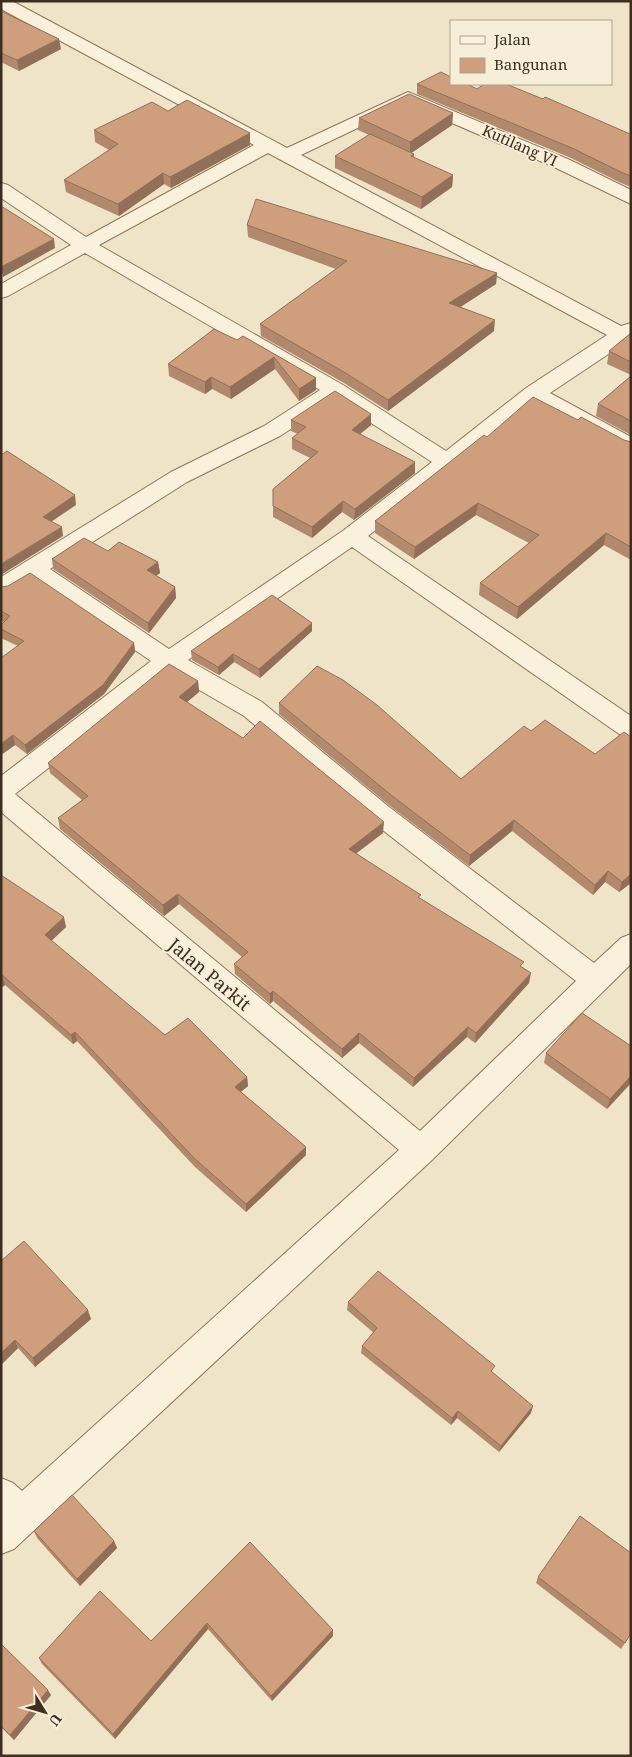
<svg xmlns="http://www.w3.org/2000/svg" width="632" height="1757" font-family="'Noto Serif',serif">
<style>
.lines{fill:none;stroke-linecap:round;stroke-linejoin:round}
.minor-casing{stroke:#8d765c;stroke-width:2}
.minor{fill:#faf1dc;fill-rule:evenodd}
.wall{fill:#b2896c}
.shaded-wall{fill:#916f58}
.building{fill:#cf9f7d;stroke:#916f58}
.labels{text-anchor:middle;dominant-baseline:central;stroke-width:4;stroke-linejoin:round;paint-order:stroke}
.far-street-label{font-size:15px;fill:#3d2e20;stroke:#f7eed8}
.street-label{font-size:18px;fill:#3d2e20;stroke:#f7eed8}
</style>
<rect width="100%" height="100%" fill="#f0e4c8"/>
<g class="lines">
<defs>
<path id="minor" d="M 1,1 L 12,1 L 287,148 L 408,92 L 570,160 L 631,190 L 631,204 L 556,168 L 408,104 L 301,155 L 621,326 L 631,323 L 631,339 L 550,393 L 631,437 L 631,453 L 623,451 L 535,403 L 368,536 L 631,716 L 631,738 L 622,736 L 352,547 L 188,660 L 262,702 L 389,807 L 594,963 L 621,938 L 631,934 L 631,964 L 432,1160 L 14,1549 L 1,1554 L 1,1478 L 13,1483 L 22,1491 L 399,1150 L 1,812 L 1,776 L 151,661 L 32,580 L 9,594 L 1,596 L 1,577 L 171,472 L 264,426 L 320,390 L 85,253 L 8,296 L 1,298 L 1,284 L 71,245 L 1,198 L 1,183 L 8,185 L 86,237 L 254,145 L 1,9 ZM 268,153 L 607,335 L 526,388 L 446,451 L 343,385 L 99,245 ZM 335,400 L 432,462 L 344,530 L 169,649 L 50,569 L 187,482 L 280,436 ZM 170,673 L 244,716 L 371,821 L 576,981 L 420,1131 L 15,794 Z"/>
</defs>
<use href="#minor" class="minor-casing"/>
<use href="#minor" class="minor"/>
</g>
<path class="wall" d="M 1,11 L 61,49 L 19,71 L 1,62 Z
M 417,84 L 477,89 L 630,134 L 631,134 L 631,187 L 621,183 L 571,158 L 417,94 Z
M 168,111 L 250,145 L 171,188 L 164,184 L 119,216 L 66,192 L 64,180 L 109,150 L 95,142 L 94,130 Z
M 453,113 L 452,125 L 411,153 L 414,154 L 414,158 L 453,175 L 452,187 L 421,209 L 335,168 L 335,156 L 369,135 L 358,130 L 359,118 Z
M 247,225 L 497,273 L 496,284 L 460,307 L 494,331 L 388,411 L 344,383 L 261,336 L 260,324 L 336,269 L 248,237 Z
M 631,333 L 631,375 L 607,364 L 609,351 Z
M 243,336 L 316,378 L 316,390 L 299,401 L 275,369 L 231,399 L 212,389 L 205,394 L 169,376 L 168,364 L 237,340 Z
M 631,376 L 631,435 L 596,416 L 598,404 Z
M 291,420 L 371,425 L 360,434 L 415,473 L 354,520 L 342,512 L 312,538 L 273,517 L 273,489 L 310,458 L 292,449 L 292,438 L 298,434 L 291,431 Z
M 578,420 L 624,440 L 631,442 L 631,560 L 604,545 L 517,619 L 479,595 L 480,583 L 529,543 L 476,515 L 414,559 L 375,533 L 375,521 L 487,437 Z
M 108,551 L 158,562 L 160,573 L 156,576 L 175,587 L 176,598 L 149,633 L 53,569 L 52,559 Z
M 1,587 L 134,643 L 135,652 L 104,694 L 27,754 L 15,745 L 1,755 L 1,658 L 18,646 L 1,638 L 1,625 L 4,622 L 1,620 Z
M 312,623 L 312,631 L 260,678 L 234,662 L 219,675 L 192,660 L 191,651 Z
M 198,681 L 199,692 L 187,702 L 383,833 L 356,853 L 421,899 L 523,968 L 529,983 L 475,1043 L 467,1037 L 413,1087 L 359,1043 L 342,1058 L 273,1001 L 270,1004 L 235,974 L 234,964 L 242,957 L 179,904 L 164,916 L 60,829 L 58,818 L 82,800 L 50,773 L 48,763 Z
M 279,703 L 461,779 L 531,731 L 595,754 L 631,737 L 631,883 L 619,892 L 605,882 L 593,895 L 512,831 L 469,866 L 390,806 L 279,714 Z
M 1,875 L 66,927 L 51,941 L 165,1035 L 247,1077 L 248,1086 L 241,1092 L 306,1147 L 306,1155 L 246,1212 L 195,1167 L 77,1041 L 73,1044 L 5,985 L 1,988 Z
M 631,1046 L 631,1083 L 607,1109 L 544,1063 L 546,1053 Z
M 1,1261 L 91,1319 L 35,1367 L 18,1348 L 1,1365 Z
M 348,1302 L 493,1373 L 531,1413 L 499,1452 L 457,1418 L 451,1425 L 361,1353 L 362,1346 L 374,1333 L 347,1310 Z
M 34,1531 L 114,1541 L 117,1548 L 80,1586 L 37,1538 Z
M 250,1542 L 333,1636 L 272,1701 L 208,1629 L 115,1739 L 42,1664 L 39,1658 L 151,1641 Z
M 538,1577 L 631,1634 L 621,1649 L 536,1583 Z
M 1,1644 L 51,1695 L 14,1740 L 1,1727 Z"/>
<path class="shaded-wall" d="M 59,39 L 61,49 L 19,71 L 17,60 Z
M 453,113 L 452,125 L 410,154 L 410,142 Z
M 250,133 L 250,145 L 171,188 L 170,177 Z
M 163,173 L 164,184 L 119,216 L 118,204 Z
M 453,175 L 452,187 L 421,209 L 422,197 Z
M 54,239 L 55,248 L 3,277 L 1,267 Z
M 497,273 L 496,284 L 448,315 L 449,303 Z
M 495,320 L 494,331 L 388,411 L 388,400 Z
M 274,357 L 275,369 L 231,399 L 230,387 Z
M 211,377 L 212,389 L 205,394 L 205,382 Z
M 316,378 L 316,390 L 299,401 L 299,389 Z
M 371,414 L 371,425 L 352,441 L 352,430 Z
M 415,462 L 415,473 L 354,520 L 355,509 Z
M 75,495 L 76,505 L 45,526 L 43,517 Z
M 343,501 L 342,512 L 312,538 L 312,527 Z
M 478,503 L 476,515 L 414,559 L 415,547 Z
M 62,527 L 63,536 L 1,575 L 1,564 Z
M 606,533 L 604,545 L 517,619 L 518,607 Z
M 158,562 L 160,573 L 148,581 L 147,570 Z
M 175,587 L 176,598 L 149,633 L 148,623 Z
M 312,623 L 312,631 L 260,678 L 259,669 Z
M 134,643 L 135,652 L 104,694 L 27,754 L 25,745 Z
M 233,654 L 234,662 L 219,675 L 218,667 Z
M 198,681 L 199,692 L 180,708 L 179,697 Z
M 13,735 L 15,745 L 1,755 L 1,744 Z
M 514,820 L 512,831 L 469,866 L 470,855 Z
M 384,822 L 383,833 L 349,859 L 349,849 Z
M 608,871 L 605,882 L 593,895 L 595,885 Z
M 631,874 L 631,883 L 619,892 L 622,882 Z
M 178,894 L 179,904 L 164,916 L 163,905 Z
M 64,917 L 66,927 L 47,945 L 45,935 Z
M 531,973 L 529,983 L 475,1043 L 476,1033 Z
M 2,975 L 5,985 L 1,988 L 1,976 Z
M 273,991 L 273,1001 L 270,1004 L 270,994 Z
M 468,1027 L 467,1037 L 413,1087 L 414,1078 Z
M 75,1032 L 77,1041 L 73,1044 L 71,1035 Z
M 359,1033 L 359,1043 L 342,1058 L 342,1049 Z
M 631,1076 L 631,1083 L 607,1109 L 610,1099 Z
M 247,1077 L 248,1086 L 235,1096 L 235,1087 Z
M 306,1147 L 306,1155 L 246,1212 L 246,1204 Z
M 88,1310 L 91,1319 L 35,1367 L 33,1358 Z
M 15,1340 L 18,1348 L 1,1365 L 1,1353 Z
M 533,1406 L 531,1413 L 499,1452 L 501,1446 Z
M 458,1411 L 457,1418 L 451,1425 L 452,1418 Z
M 114,1541 L 117,1548 L 80,1586 L 77,1579 Z
M 207,1623 L 208,1629 L 115,1739 L 113,1734 Z
M 333,1630 L 333,1636 L 272,1701 L 271,1696 Z
M 48,1690 L 51,1695 L 14,1740 L 10,1735 Z"/>
<path class="building" d="M 1,11 L 59,39 L 17,60 L 1,53 Z
M 441,72 L 451,77 L 451,84 L 467,84 L 477,89 L 484,84 L 506,84 L 543,99 L 545,97 L 630,134 L 631,134 L 631,176 L 623,173 L 572,148 L 417,84 Z
M 409,94 L 453,113 L 410,142 L 359,118 Z
M 187,100 L 250,133 L 170,177 L 163,173 L 118,204 L 64,180 L 118,144 L 94,130 L 152,102 L 168,111 Z
M 370,134 L 414,154 L 411,156 L 453,175 L 422,197 L 335,156 Z
M 256,199 L 497,273 L 449,303 L 495,320 L 388,400 L 344,372 L 260,324 L 347,261 L 247,225 Z
M 1,206 L 54,239 L 1,267 Z
M 214,329 L 237,340 L 243,336 L 316,378 L 299,389 L 274,357 L 230,387 L 211,377 L 205,382 L 168,364 Z
M 631,333 L 631,362 L 609,351 Z
M 631,376 L 631,421 L 598,404 Z
M 335,391 L 371,414 L 352,430 L 415,462 L 355,509 L 343,501 L 312,527 L 273,506 L 273,489 L 318,452 L 292,438 L 306,427 L 291,420 Z
M 533,397 L 578,420 L 581,417 L 624,440 L 631,442 L 631,547 L 606,533 L 518,607 L 480,583 L 539,535 L 478,503 L 415,547 L 375,521 L 484,435 L 487,437 Z
M 7,451 L 75,495 L 43,517 L 62,527 L 1,564 L 1,455 Z
M 84,538 L 108,551 L 119,542 L 158,562 L 147,570 L 175,587 L 148,623 L 52,559 Z
M 30,573 L 134,643 L 103,685 L 25,745 L 13,735 L 1,744 L 1,658 L 24,641 L 1,629 L 1,625 L 10,616 L 1,611 L 1,587 L 8,586 Z
M 272,595 L 312,623 L 259,669 L 233,654 L 218,667 L 191,651 Z
M 169,664 L 198,681 L 179,697 L 243,738 L 260,721 L 384,822 L 349,849 L 421,895 L 418,897 L 524,962 L 520,966 L 531,973 L 476,1033 L 468,1027 L 414,1078 L 359,1033 L 342,1049 L 273,991 L 270,994 L 234,964 L 248,952 L 178,894 L 163,905 L 58,818 L 88,796 L 48,763 Z
M 317,666 L 343,680 L 377,705 L 461,779 L 524,726 L 531,731 L 545,720 L 595,754 L 624,732 L 631,737 L 631,874 L 622,882 L 608,871 L 595,885 L 514,820 L 470,855 L 391,795 L 279,703 Z
M 1,875 L 64,917 L 45,935 L 165,1035 L 188,1018 L 247,1077 L 235,1087 L 306,1147 L 246,1204 L 194,1158 L 75,1032 L 71,1035 L 2,975 L 1,976 Z
M 582,1013 L 631,1046 L 631,1076 L 610,1099 L 546,1053 Z
M 24,1241 L 88,1310 L 33,1358 L 15,1340 L 1,1353 L 1,1261 Z
M 378,1271 L 495,1366 L 491,1371 L 533,1406 L 501,1446 L 458,1411 L 452,1418 L 362,1346 L 377,1328 L 348,1302 Z
M 72,1495 L 114,1541 L 77,1579 L 34,1531 Z
M 580,1516 L 631,1553 L 631,1633 L 625,1643 L 538,1577 Z
M 250,1542 L 333,1630 L 271,1696 L 207,1623 L 113,1734 L 39,1658 L 100,1591 L 151,1641 Z
M 1,1644 L 48,1690 L 10,1735 L 1,1726 Z"/>
<g class="labels">
<g class="far-street-label">
<text transform="translate(520 145) rotate(24)">Kutilang VI</text>
</g>
<g class="street-label">
<text transform="translate(210 974) rotate(40)">Jalan Parkit</text>
</g>
</g>
<rect width="632" height="1757" fill="none" stroke="#3d2e20" stroke-width="5"/>
<rect x="450" y="20" width="162" height="65" fill="#f7eed8" stroke="#ada18e"/>
<rect x="460" y="36" width="25" height="8" fill="#faf1dc" stroke="#ada18e"/>
<text x="494" y="45" font-size="15" fill="#3d2e20">Jalan</text>
<rect x="460" y="58" width="25" height="15" fill="#cf9f7d" stroke="#ada18e"/>
<text x="494" y="70" font-size="15" fill="#3d2e20">Bangunan</text>
<g transform="translate(45 1712) rotate(127)" stroke="#f7eed8" stroke-width="4" paint-order="stroke">
<path d="M0-4L9 19L0 12L-9 19Z" fill="#3d2e20"/>
<text y="-8" font-size="14" font-weight="bold" text-anchor="middle" fill="#3d2e20">U</text>
</g>
</svg>
